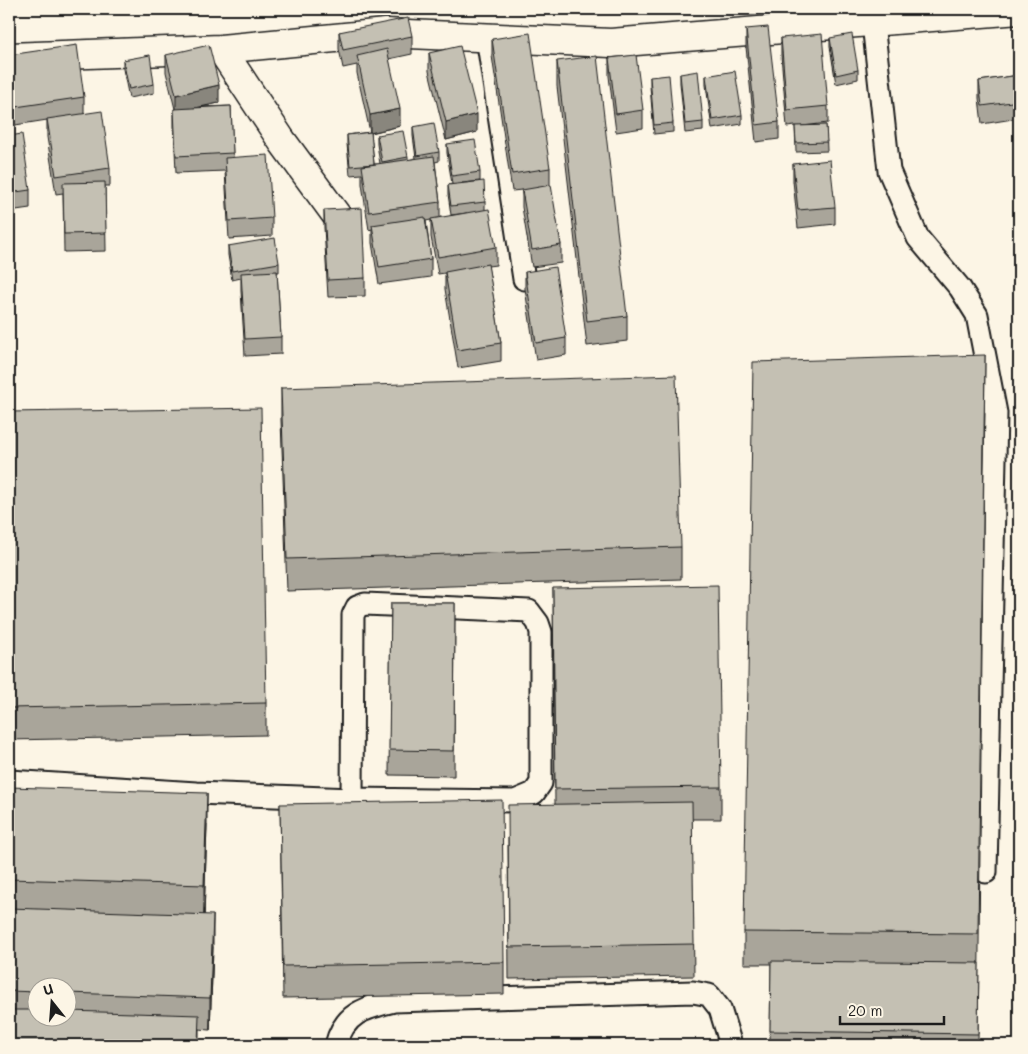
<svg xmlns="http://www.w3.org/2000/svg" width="1028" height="1054" font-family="Mali,sans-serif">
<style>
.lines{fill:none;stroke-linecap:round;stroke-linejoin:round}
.lane-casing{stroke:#1c1c1c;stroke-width:25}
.street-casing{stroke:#1c1c1c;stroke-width:31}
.lane{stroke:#fcf5e5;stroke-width:21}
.street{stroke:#fcf5e5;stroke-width:28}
.wall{fill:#a9a59a;stroke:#1c1c1c;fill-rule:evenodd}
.shaded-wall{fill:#89867d;stroke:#1c1c1c}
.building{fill:#c4c0b3;stroke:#1c1c1c}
</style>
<rect width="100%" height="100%" fill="#fcf5e5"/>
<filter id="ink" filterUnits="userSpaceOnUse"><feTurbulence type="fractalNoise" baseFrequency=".02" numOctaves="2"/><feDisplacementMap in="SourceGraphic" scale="10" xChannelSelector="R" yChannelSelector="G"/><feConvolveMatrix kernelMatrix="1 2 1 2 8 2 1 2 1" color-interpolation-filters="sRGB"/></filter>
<g filter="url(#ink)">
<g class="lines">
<defs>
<path id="lane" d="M 873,23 L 889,171 L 918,238 L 960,288 L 977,315 L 996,413 L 986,872
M 487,37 L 524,279
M 365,604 L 529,611 L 538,623 L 541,632 L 541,783 L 534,793 L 515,801 L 352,799 L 353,615 L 357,607 Z
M 9,781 L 196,793 L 352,799
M 336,1045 C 344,1013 365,1008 394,1001 L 693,992 L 709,995 L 720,1009 L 731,1045"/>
<path id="street" d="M 221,49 L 282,141 L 337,216
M 9,57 L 221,49 L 386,33 L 611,43 L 1019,10"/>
</defs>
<use href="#lane" class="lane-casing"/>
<use href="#street" class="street-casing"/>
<use href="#lane" class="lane"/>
<use href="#street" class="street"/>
</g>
<path class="wall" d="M 151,9 L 180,9 L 180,11 Z
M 746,29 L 779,122 L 779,139 L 756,142 L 746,47 Z
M 339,32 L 412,36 L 412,54 L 389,59 L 400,126 L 371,133 L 374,164 L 380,164 L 377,144 L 377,135 L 408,157 L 408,160 L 416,158 L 413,136 L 413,127 L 439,152 L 439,161 L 435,162 L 440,202 L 440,218 L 467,213 L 451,215 L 448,194 L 448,185 L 452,184 L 447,153 L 447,144 L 480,172 L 480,181 L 462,183 L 485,202 L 485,210 L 496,247 L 496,265 L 488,266 L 501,343 L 501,361 L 458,368 L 445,289 L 445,273 L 438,274 L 431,237 L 431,220 L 426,221 L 431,259 L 431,277 L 379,284 L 372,243 L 372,229 L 369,230 L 362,184 L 362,174 L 350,175 L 347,144 L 347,135 L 370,132 L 357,73 L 357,65 L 343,68 L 339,49 Z
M 781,38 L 828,106 L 828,123 L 802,126 L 826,125 L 827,151 L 796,152 L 795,126 L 787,127 L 781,55 Z
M 830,38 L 858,70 L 858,79 L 836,84 L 830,47 Z
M 492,39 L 550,168 L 550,185 L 561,245 L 561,263 L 532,267 L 522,207 L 522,190 L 512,191 L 492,56 Z
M 429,53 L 477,132 L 446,140 L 429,71 Z
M 9,55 L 84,97 L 84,114 L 110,168 L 110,186 L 105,186 L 106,251 L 64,252 L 63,193 L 56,194 L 47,137 L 47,120 L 9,126 Z
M 166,55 L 219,103 L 199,107 L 231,106 L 233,157 L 272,218 L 272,236 L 229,239 L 225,171 L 176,173 L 174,126 L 174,109 L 175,109 L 166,72 Z
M 609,58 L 643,110 L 643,128 L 616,132 L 609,76 Z
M 123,60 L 154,84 L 154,93 L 129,98 L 123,69 Z
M 557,61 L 627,316 L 627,341 L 587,346 L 557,86 Z
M 680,74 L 703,122 L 703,131 L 685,133 L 680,83 Z
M 1019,75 L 1019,118 L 982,124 L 979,98 L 979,81 Z
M 706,76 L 742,115 L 742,124 L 712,129 L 706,85 Z
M 650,77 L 673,123 L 673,132 L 654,134 L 650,86 Z
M 9,136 L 30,190 L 30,208 L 9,211 Z
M 793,164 L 835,207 L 835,224 L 798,228 L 793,181 Z
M 324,210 L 365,278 L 365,296 L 328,297 L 324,227 Z
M 228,246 L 279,263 L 279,272 L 277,272 L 281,337 L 281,354 L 245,356 L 241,291 L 241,278 L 232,280 L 228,255 Z
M 525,272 L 566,338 L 566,355 L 536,360 L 525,289 Z
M 985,355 L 978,1045 L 770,1045 L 771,964 L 744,964 L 744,932 Z
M 281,388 L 681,547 L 681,579 L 287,591 L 281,420 Z
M 9,412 L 266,703 L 266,735 L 9,740 Z
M 553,588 L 721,787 L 721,819 L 692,819 L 694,976 L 509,979 L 508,837 L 555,804 Z
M 391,603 L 455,603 L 454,776 L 389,775 Z
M 9,787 L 207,825 L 204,915 L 213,947 L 210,1030 L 199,1029 L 199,1045 L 9,1045 ZM 38,986 L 68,986 L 68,1016 L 38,1016 Z
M 280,804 L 504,962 L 504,994 L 283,998 Z"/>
<path class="shaded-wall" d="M 219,85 L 219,103 L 176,112 L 176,95 Z
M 400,109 L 400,126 L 370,133 L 370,115 Z
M 477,114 L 477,132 L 446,140 L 446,122 Z
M 207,793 L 207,825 L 204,917 L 204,885 Z
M 213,915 L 213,947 L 210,1030 L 210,998 Z"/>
<path class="building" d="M 408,18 L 412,36 L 343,50 L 339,32 Z
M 768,27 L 779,122 L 756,125 L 746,29 Z
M 530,33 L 550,168 L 512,174 L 492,39 Z
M 822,34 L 828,106 L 787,110 L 781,38 Z
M 852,34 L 858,70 L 836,75 L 830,38 Z
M 77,45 L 84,97 L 9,108 L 9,55 Z
M 209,45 L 219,85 L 176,95 L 166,55 Z
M 460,46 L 477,114 L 446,122 L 429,53 Z
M 387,49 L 400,109 L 370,115 L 357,56 Z
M 150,55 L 154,84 L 129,89 L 123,60 Z
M 636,55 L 643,110 L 616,114 L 609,58 Z
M 597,56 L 627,316 L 587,321 L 557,61 Z
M 698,71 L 703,122 L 685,124 L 680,74 Z
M 735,71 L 742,115 L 712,120 L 706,76 Z
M 669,75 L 673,123 L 654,125 L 650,77 Z
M 1019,75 L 1019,101 L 982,106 L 979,81 Z
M 231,106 L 233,153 L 176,156 L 174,109 Z
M 102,111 L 110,168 L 56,176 L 47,119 Z
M 434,123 L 439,152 L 417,156 L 413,127 Z
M 826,125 L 827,142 L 796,143 L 795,126 Z
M 403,131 L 408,157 L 382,162 L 377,135 Z
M 371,132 L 374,164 L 350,166 L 347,135 Z
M 22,134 L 30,190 L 9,193 L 9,136 Z
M 475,140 L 480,172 L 452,176 L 447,144 Z
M 268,155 L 272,218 L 229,221 L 225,158 Z
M 434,156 L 440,202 L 369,212 L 362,166 Z
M 830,160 L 835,207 L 798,210 L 793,164 Z
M 484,181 L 485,202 L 451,206 L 448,185 Z
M 105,182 L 106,233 L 64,234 L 63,183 Z
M 551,185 L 561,245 L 532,250 L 522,190 Z
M 362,208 L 365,278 L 328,280 L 324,210 Z
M 489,209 L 496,247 L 438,257 L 431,219 Z
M 425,217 L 431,259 L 379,267 L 372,225 Z
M 275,238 L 279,263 L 232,271 L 228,246 Z
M 488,264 L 501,343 L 458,350 L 445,272 Z
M 555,267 L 566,338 L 536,343 L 525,272 Z
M 277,271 L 281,337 L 245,339 L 241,273 Z
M 985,355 L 978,934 L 744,932 L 753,362 Z
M 676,375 L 681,547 L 287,559 L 281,388 Z
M 261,408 L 266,703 L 9,708 L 9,412 Z
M 718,585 L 721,787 L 555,789 L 553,588 Z
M 391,603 L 455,603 L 454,751 L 389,750 Z
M 9,787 L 207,793 L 204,885 L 9,879 Z
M 502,800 L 504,962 L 283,966 L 280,804 Z
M 692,802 L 694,944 L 509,947 L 508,805 Z
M 9,908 L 213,915 L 210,998 L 68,993 L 68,986 L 38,986 L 38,992 L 9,991 Z
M 771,961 L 979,963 L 978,1034 L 770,1031 Z
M 9,1010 L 38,1010 L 38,1016 L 68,1016 L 68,1011 L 199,1015 L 198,1045 L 9,1045 Z"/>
</g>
<rect width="1028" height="1054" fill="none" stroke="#fcf5e5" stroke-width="30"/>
<rect x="15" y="15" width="998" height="1024" fill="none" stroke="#1c1c1c" stroke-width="2" filter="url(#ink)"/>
<g transform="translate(52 1002) rotate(343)"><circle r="24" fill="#fcf5e5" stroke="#a29e95"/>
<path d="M0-4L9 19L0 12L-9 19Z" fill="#1c1c1c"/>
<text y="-8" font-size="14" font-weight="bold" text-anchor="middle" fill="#1c1c1c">U</text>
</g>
<path d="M840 1016v8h104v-8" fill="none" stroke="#1c1c1c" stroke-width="2.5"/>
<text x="848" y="1016" font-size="15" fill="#1c1c1c" stroke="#fcf5e5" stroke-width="4" paint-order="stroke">20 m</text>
</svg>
